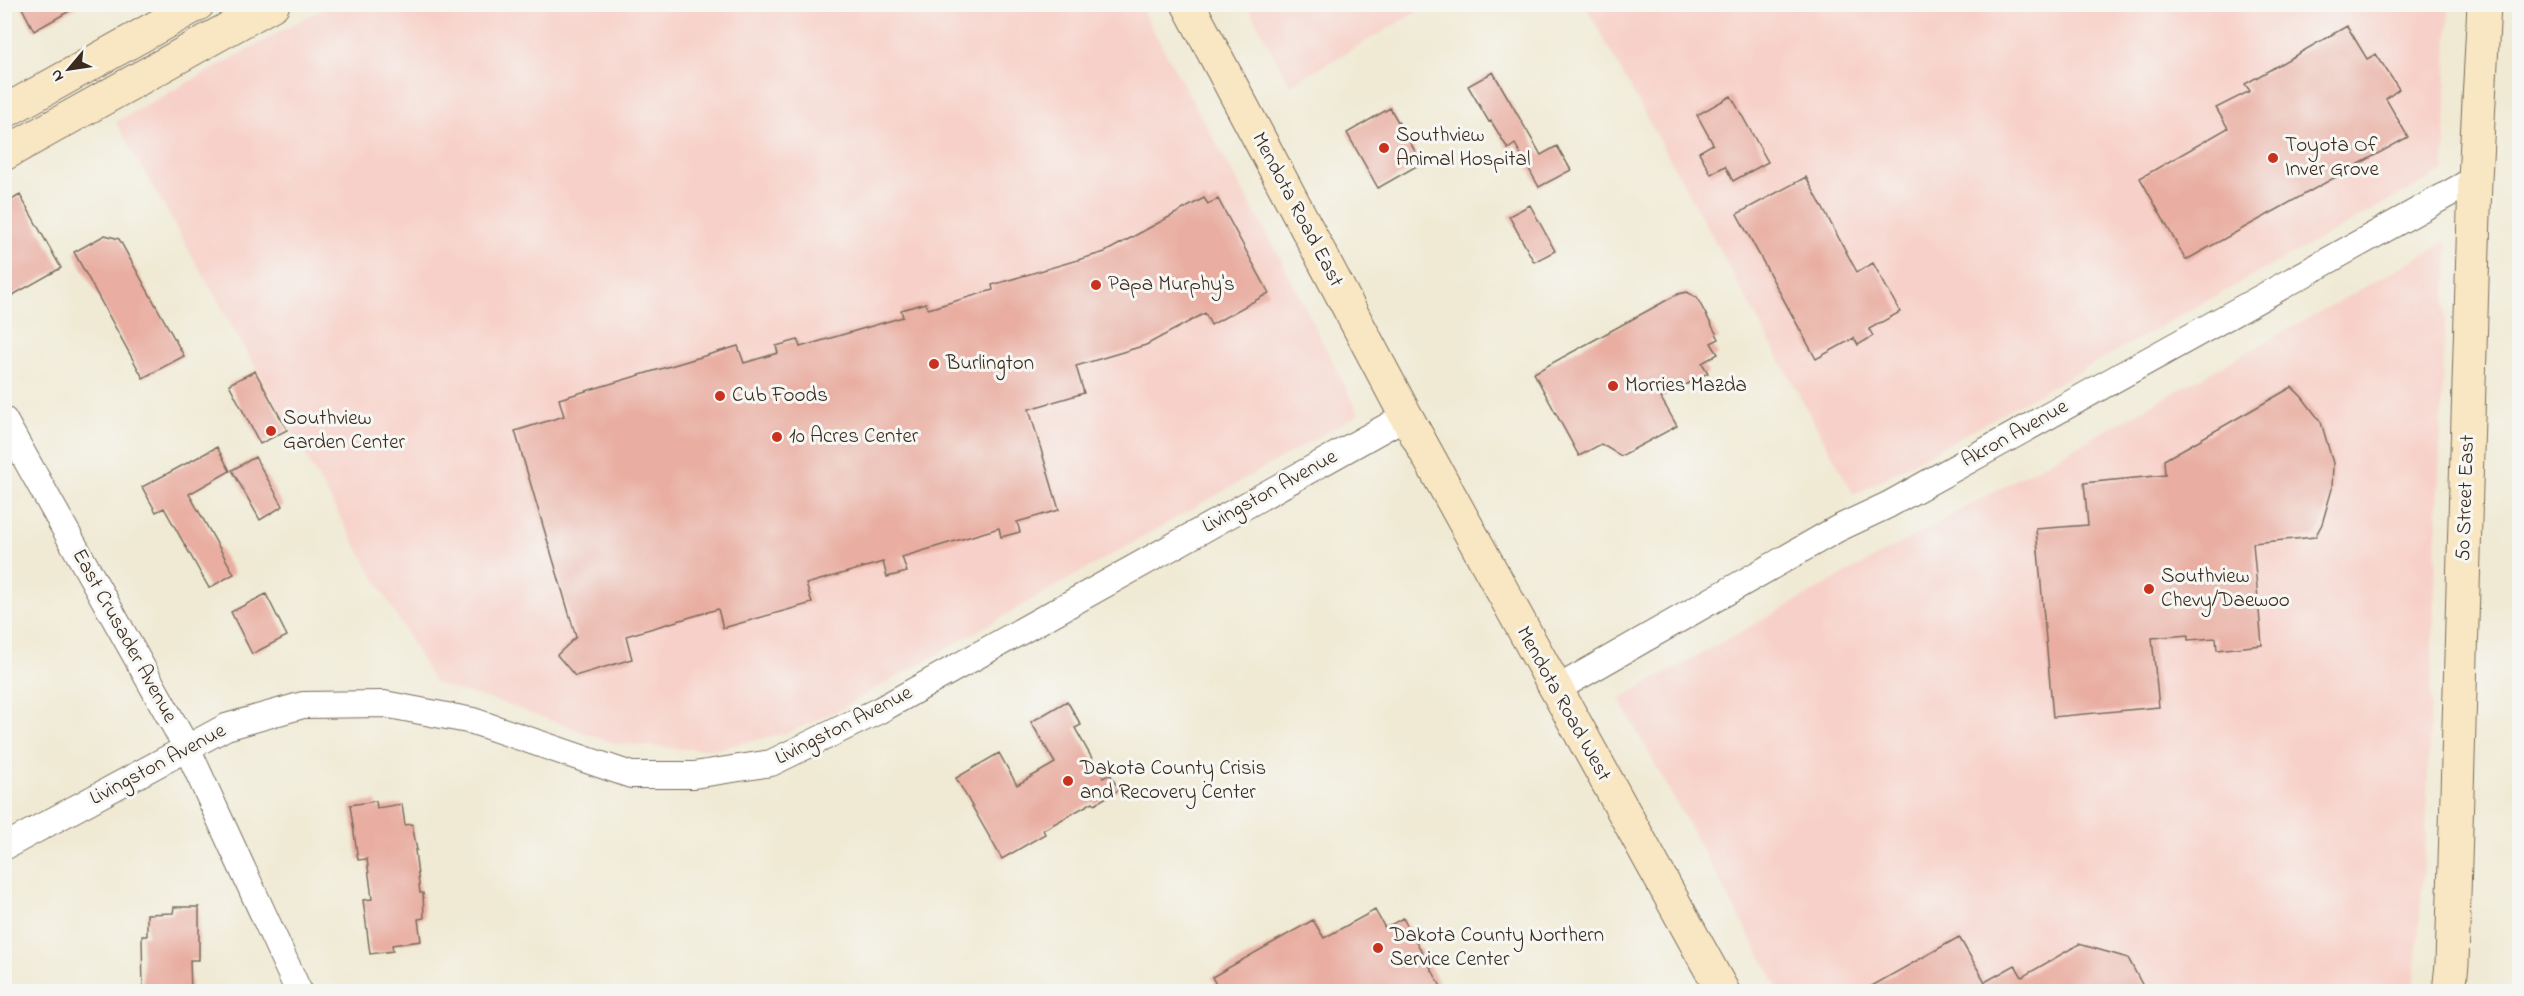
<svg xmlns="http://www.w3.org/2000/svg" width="2524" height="996" font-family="'Indie Flower',sans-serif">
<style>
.built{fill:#f7d1c9}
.building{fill:#e9ada1}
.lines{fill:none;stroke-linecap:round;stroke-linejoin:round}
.street-casing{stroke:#7a6d5e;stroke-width:28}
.secondary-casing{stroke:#7a6d5e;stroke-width:35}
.street{stroke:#fff;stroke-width:26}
.secondary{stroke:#f9e7c3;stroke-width:33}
.poi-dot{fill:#c8321e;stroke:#f6f6f2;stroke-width:2}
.labels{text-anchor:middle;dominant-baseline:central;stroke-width:6;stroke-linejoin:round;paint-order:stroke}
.poi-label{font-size:21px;fill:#3b2a1e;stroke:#f6f6f2;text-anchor:start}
.street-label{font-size:21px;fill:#3b2a1e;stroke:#f6f6f2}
</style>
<rect width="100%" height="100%" fill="#f6f6f2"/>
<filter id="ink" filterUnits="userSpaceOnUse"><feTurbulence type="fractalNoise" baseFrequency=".0167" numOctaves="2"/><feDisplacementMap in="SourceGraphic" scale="12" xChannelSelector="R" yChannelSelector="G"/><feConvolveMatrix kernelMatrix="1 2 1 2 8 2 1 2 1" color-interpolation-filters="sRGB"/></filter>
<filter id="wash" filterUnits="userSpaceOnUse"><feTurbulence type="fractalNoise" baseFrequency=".008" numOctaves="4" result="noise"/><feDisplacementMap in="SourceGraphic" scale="24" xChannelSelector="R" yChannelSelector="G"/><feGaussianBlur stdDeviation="1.35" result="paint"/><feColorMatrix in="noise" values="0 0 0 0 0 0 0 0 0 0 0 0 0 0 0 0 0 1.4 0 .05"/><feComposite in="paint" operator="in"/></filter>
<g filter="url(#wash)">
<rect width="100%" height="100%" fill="#f0ead4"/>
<path class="built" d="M 329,5 L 1139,5 L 1281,259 L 1359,414 L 837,711 L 790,732 L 718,749 L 681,749 L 613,743 L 497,701 L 435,684 L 116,122 Z
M 1247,5 L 1429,5 L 1290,85 Z
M 1585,5 L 2449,5 L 2444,171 L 1854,495 Z
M 2448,241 L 2425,856 L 2413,991 L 1780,991 L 1619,699 Z"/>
<g id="blocks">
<path class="building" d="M 20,4 L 82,4 L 34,31 Z
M 2347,26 L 2367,59 L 2376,54 L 2399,89 L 2386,99 L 2408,137 L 2186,260 L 2140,178 L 2228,128 L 2216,108 L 2250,91 L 2245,84 Z
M 1493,72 L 1541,155 L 1557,146 L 1571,170 L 1539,187 L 1515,144 L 1508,149 L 1491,121 L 1489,122 L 1468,86 Z
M 1731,96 L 1768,162 L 1733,181 L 1725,166 L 1711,174 L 1699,152 L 1713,144 L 1697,115 Z
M 1390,108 L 1422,163 L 1378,188 L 1347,133 Z
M 1806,177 L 1857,272 L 1873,263 L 1900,312 L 1869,329 L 1873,336 L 1858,345 L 1854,338 L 1816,359 L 1737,214 Z
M 20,195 L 61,268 L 4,300 L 4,204 Z
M 1204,198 L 1208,204 L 1218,199 L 1269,293 L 1211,325 L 1205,313 L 1146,345 L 1076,366 L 1084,393 L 1029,409 L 1059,510 L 1017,522 L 1020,532 L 1001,537 L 999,528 L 902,557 L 907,572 L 887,577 L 883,562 L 806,584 L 812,603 L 723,628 L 718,609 L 626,636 L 632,659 L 575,676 L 557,655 L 576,637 L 515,431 L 564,416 L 559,399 L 738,346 L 744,363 L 778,353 L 776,346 L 798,340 L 800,347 L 903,317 L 901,310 L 926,303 L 928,309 L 993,290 L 992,285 L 1105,252 Z
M 1530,205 L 1555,251 L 1534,262 L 1509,216 Z
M 105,235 L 119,239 L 184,356 L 143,378 L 74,252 Z
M 1687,292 L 1697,298 L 1719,339 L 1711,343 L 1718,354 L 1702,363 L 1708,373 L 1661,398 L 1677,426 L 1621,456 L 1601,444 L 1579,456 L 1534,373 L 1678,294 Z
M 255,371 L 287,430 L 260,444 L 229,384 Z
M 2292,387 L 2302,397 L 2321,422 L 2333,463 L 2332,489 L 2322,524 L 2315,537 L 2253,543 L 2262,645 L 2217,650 L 2216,638 L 2188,640 L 2188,635 L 2152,638 L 2159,707 L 2053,717 L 2036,529 L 2088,525 L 2084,483 L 2165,475 L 2164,460 Z
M 217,447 L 230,471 L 189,494 L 234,574 L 209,588 L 164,508 L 156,512 L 142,487 Z
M 255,457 L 283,506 L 260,520 L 232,470 Z
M 266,594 L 287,636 L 252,654 L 231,612 Z
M 1067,701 L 1081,725 L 1075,728 L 1103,778 L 1110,774 L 1119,790 L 1095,804 L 1093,802 L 1043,830 L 1045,834 L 1002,859 L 956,778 L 999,753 L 1017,785 L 1055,763 L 1031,722 Z
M 376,801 L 377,808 L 402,804 L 405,825 L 412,824 L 417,850 L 415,850 L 420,893 L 423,893 L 424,918 L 418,919 L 421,941 L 392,945 L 393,951 L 370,954 L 363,900 L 372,899 L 367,859 L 358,860 L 350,805 Z
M 174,907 L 199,907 L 199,960 L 190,960 L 191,992 L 143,992 L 142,936 L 147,936 L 147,914 L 173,913 Z
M 1375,910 L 1385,928 L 1403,918 L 1444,992 L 1220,992 L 1212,977 L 1313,920 L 1324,938 Z
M 1959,937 L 1985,982 L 2015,965 L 2022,977 L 2079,944 L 2128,958 L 2146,992 L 1861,992 Z"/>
</g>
</g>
<g filter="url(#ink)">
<use href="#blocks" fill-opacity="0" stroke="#7a6d5e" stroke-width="1.5"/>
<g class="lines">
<defs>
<path id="street" d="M 4,420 L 187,748 L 299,992
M 1555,690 L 1837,529 L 1888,505 L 2475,179
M 4,847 L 226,727 L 303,705 L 384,704 L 473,721 L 631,775 L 694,775 L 771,763 L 880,710 L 1406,416"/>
<path id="secondary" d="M 1188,4 L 1406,416 L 1723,992
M 4,112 L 198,4
M 4,154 L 273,4
M 2449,992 L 2452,964 L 2475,179 L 2484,4"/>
</defs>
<use href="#street" class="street-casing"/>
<use href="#secondary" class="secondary-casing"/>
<use href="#street" class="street"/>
<use href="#secondary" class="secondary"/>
</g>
</g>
<g class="poi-dot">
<circle cx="1384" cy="148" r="6"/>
<circle cx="2273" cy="158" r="6"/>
<circle cx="1096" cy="285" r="6"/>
<circle cx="934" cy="364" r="6"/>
<circle cx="1613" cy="386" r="6"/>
<circle cx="720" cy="396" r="6"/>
<circle cx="271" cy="431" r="6"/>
<circle cx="777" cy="437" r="6"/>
<circle cx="2149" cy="589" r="6"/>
<circle cx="1068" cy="781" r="6"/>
<circle cx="1378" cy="948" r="6"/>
</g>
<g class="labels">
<g class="poi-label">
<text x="1396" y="136">Southview<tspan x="1396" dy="24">Animal Hospital</tspan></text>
<text x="2285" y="146">Toyota Of<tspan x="2285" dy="24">Inver Grove</tspan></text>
<text x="1108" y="285">Papa Murphy's</text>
<text x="946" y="364">Burlington</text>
<text x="1625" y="386">Morries Mazda</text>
<text x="732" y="396">Cub Foods</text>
<text x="283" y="419">Southview<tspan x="283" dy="24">Garden Center</tspan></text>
<text x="789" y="437">10 Acres Center</text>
<text x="2161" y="577">Southview<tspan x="2161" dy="24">Chevy/Daewoo</tspan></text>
<text x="1080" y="769">Dakota County Crisis<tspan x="1080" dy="24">and Recovery Center</tspan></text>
<text x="1390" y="936">Dakota County Northern<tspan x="1390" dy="24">Service Center</tspan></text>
</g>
<g class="street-label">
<text transform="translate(1297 210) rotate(62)">Mendota Road East</text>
<text transform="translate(2015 434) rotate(-29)">Akron Avenue</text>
<text transform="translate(1270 492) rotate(-29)">Livingston Avenue</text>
<text transform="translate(2466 498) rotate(-88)">50 Street East</text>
<text transform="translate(124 636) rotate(61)">East Crusader Avenue</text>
<text transform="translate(1563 704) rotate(61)">Mendota Road West</text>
<text transform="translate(844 726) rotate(-27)">Livingston Avenue</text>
<text transform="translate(158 765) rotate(-28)">Livingston Avenue</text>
</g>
</g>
<rect width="2524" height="996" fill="none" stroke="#f6f6f2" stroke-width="24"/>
<g transform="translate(69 69) rotate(241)" stroke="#f6f6f2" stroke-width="4.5" paint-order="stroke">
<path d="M0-4.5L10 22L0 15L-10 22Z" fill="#3b2a1e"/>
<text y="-9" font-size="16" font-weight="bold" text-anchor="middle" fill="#3b2a1e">N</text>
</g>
</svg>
